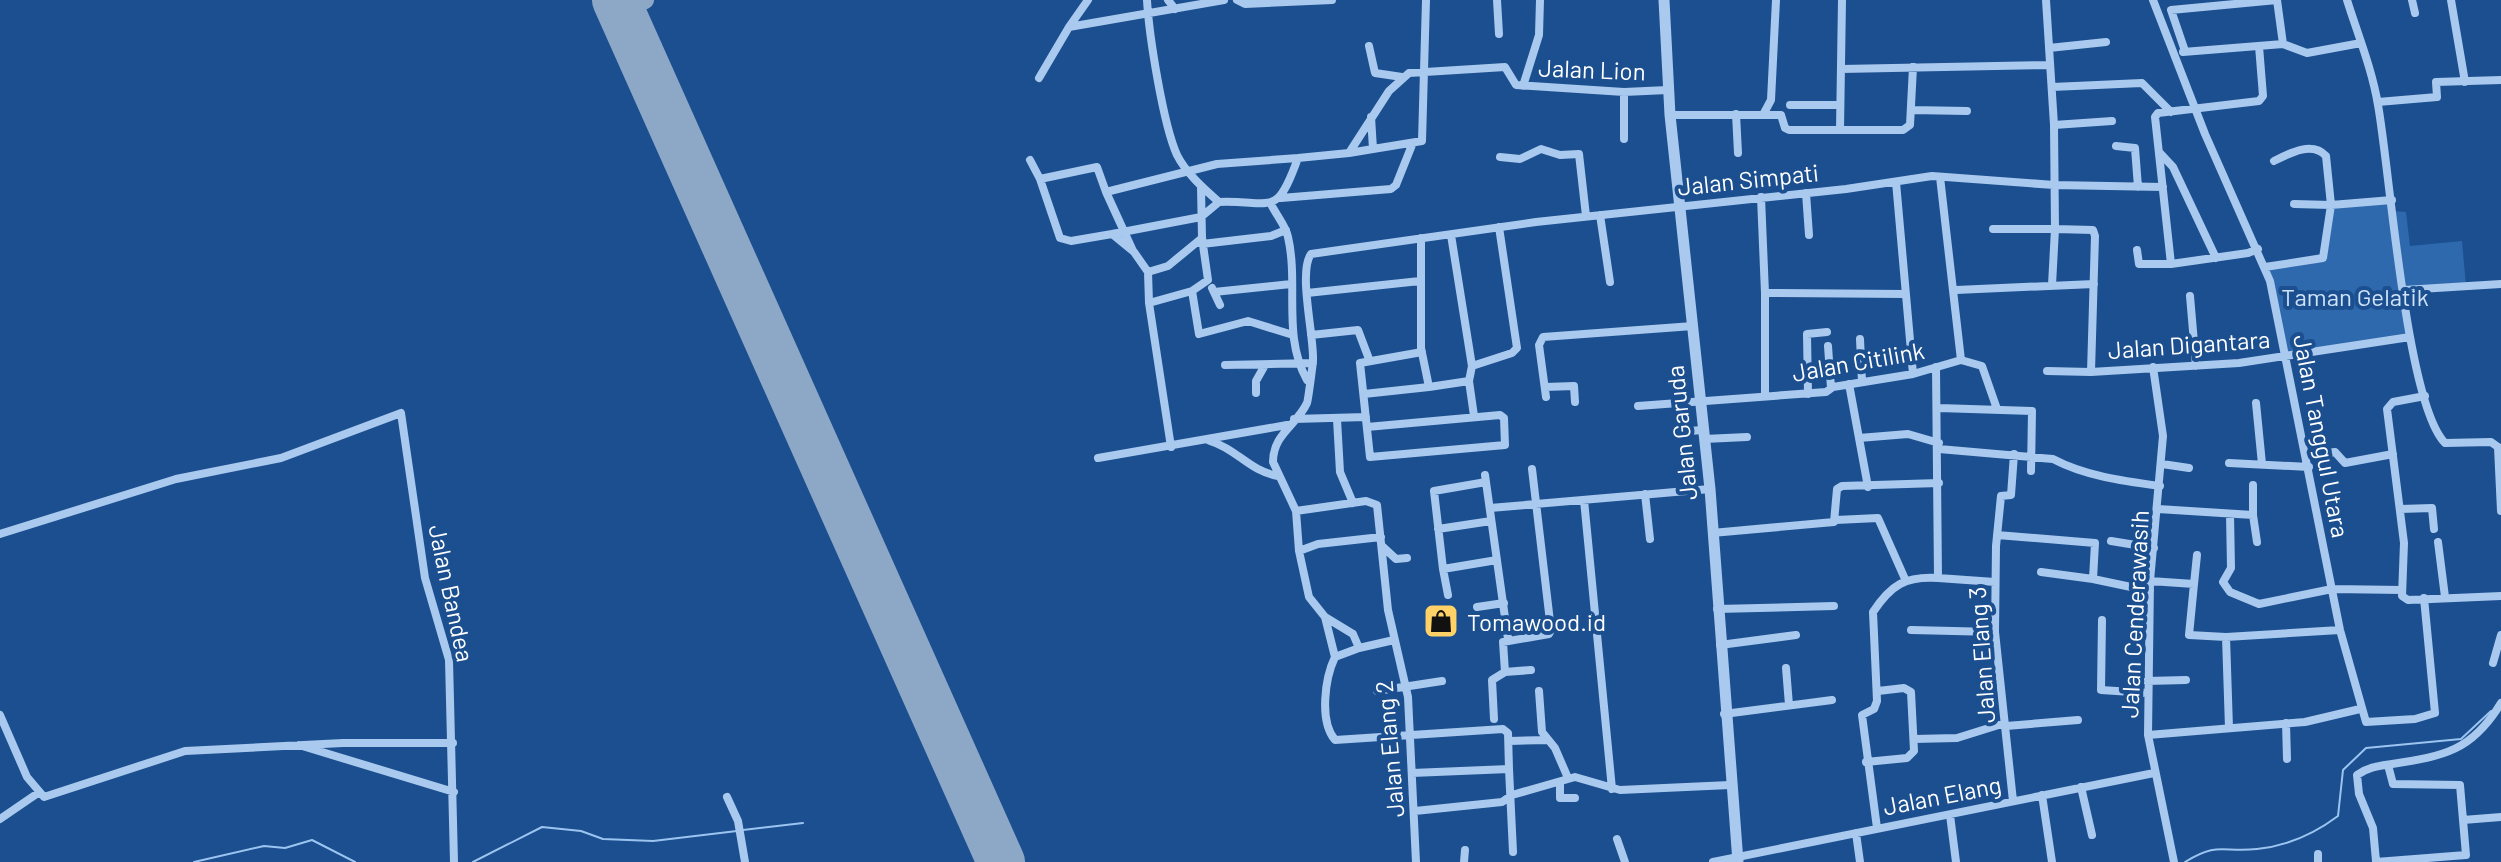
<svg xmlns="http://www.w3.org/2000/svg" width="2501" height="862" font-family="Barlow,sans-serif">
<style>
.green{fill:#2e69ad}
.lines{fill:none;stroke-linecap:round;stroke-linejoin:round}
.stream{stroke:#9cc4f0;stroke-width:2}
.taxiway{stroke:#8da7c7;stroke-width:18}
.runway{stroke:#8da7c7;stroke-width:48}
.minor{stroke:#a9c9ee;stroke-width:8}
.tertiary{stroke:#a9c9ee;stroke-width:11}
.labels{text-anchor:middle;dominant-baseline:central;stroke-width:8;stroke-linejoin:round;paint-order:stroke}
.street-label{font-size:24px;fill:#fff;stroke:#1b4f8f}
.park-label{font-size:24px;fill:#cfe3fa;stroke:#1b4f8f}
.poi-label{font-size:24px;fill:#fff;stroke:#1b4f8f;text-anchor:start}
</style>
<rect width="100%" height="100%" fill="#1b4f8f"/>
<path class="green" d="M 2391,200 L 2393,211 L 2406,212 L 2410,246 L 2462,241 L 2466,286 L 2404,289 L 2411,338 L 2285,356 L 2267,268 L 2327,256 L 2332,209 Z"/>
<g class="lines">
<path class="stream" d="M 743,830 L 803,823
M 194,862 L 264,846 L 285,848 L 312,840 L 355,862
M 473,862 L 542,827 L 581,831 L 603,839 L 653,841 L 737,831
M 2185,862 C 2219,841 2222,853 2257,849 C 2287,846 2314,834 2338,816 L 2343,770 L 2366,748 L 2461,739 L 2491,711"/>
<path class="taxiway" d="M 621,11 L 645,0"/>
<path class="runway" d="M 616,0 L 1001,862"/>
<path class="minor" d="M 1147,0 C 1149,35 1163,124 1177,155 C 1186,173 1204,189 1219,202
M 1168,0 L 1175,9
M 1237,0 L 1245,4 L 1332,0
M 1497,0 L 1499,34
M 2046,0 L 2054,125 L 2055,229 L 2093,230 L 2095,236 L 2091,372
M 2153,0 L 2205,134 L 2270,281 L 2340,630 L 2366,722 L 2415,719 L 2435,713 L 2424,598
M 2347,0 C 2358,35 2372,69 2378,105 C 2390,171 2406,403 2445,443 L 2491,442 L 2498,447
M 2412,0 L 2415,13
M 2451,0 L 2465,82
M 1069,27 L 1088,0
M 1369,46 L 1375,73 L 1402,77
M 2049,48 L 2106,42
M 2185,51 L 2171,10 L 2277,0 L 2283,44
M 2183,52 L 2283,44 L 2307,53 L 2361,43
M 1841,69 L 2050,65
M 1039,78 L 1069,27 L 1224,0
M 1523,86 L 1539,35 L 1540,0
M 2052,87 L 2142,83 L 2171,112
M 2378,102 L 2437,97 L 2436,82 L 2501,80
M 1790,105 L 1840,105
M 1911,110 L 1967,111
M 1764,113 L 1771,100 L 1776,0
M 1736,114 L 1738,153
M 1670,115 L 1781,115 L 1785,128 L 1789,130 L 1903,130 L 1910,125 L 1913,67
M 1371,117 L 1373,149 L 1422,141 L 1426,0
M 2054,125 L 2112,121
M 1840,130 L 1842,0
M 1624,139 L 1624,92
M 2116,146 L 2135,148 L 2138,187
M 2159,152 L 2173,167 L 2216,258
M 1349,153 L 1373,149
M 1500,157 L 1520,159 L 1541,149 L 1560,155 L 1579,154 L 1586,216
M 1030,160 L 1040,179
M 2274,161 C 2290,153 2312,141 2326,156 L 2331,205 L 2294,204
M 1940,177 L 1961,360
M 1896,182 L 1913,374
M 1106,192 L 1133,251
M 1806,193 L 1809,235
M 1761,197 L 1765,293 L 1905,294
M 1281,198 L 1391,189 L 1396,185 L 1412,145
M 1271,204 C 1276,215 1286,226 1288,237 C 1299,285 1282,336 1307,380
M 1600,215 L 1610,282
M 1201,217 L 1219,202 C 1273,200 1276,219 1298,158 L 1349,153 L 1389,91 L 1409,73 L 1505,67 L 1516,85 L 1624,92 L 1668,90
M 1993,229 L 2055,229 L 2052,285
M 1112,234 L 1201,217
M 1451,235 L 1472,366
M 1202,238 L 1168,266 L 1148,272 L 1134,252 L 1112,234 L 1071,241 L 1060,238 L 1040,179 L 1097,167 L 1106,192 L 1217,164 L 1298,158
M 1202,244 L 1271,236 L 1286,230
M 2258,249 L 2248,253 L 2171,264 L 2155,117 L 2158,113 L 2259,101 L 2263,96 L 2259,46
M 2137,250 L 2139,264 L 2171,264
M 2265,267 L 2323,258 L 2331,205 L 2392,200
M 1148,272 L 1149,303 L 1171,447
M 1212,288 L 1220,305
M 1956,290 L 2094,284
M 2404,290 L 2501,284
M 1192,291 L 1199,334 L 1248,321 L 1293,335
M 1214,292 L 1291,284
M 1307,293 L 1420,281
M 1765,293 L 1765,395
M 2190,296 L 2196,366
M 1149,303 L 1192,291 L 1208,280 L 1202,238 L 1201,187
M 1311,335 L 1358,330 L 1369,359
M 1860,339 L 1862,382
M 1828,346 L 1831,388
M 1861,359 L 1910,353
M 1225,365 L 1313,363
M 1936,367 L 1938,578 L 1995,582
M 2153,367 L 2163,436 L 2150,581 L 2148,735 L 2174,862
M 2047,371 L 2091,372 L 2239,363 L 2410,337
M 1469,381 L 1474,416
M 1849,384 L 1868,487
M 1429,387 L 1469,381 L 1472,366 L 1512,353 L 1517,348 L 1499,227
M 1545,387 L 1574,386 L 1575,402
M 1256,393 L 1256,381 L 1265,365
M 1364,394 L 1429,387 L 1421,348 L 1421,238
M 1808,394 L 1807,334 L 1827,332
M 2425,396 L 2393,402 L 2387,409 L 2404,543 L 2402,596 L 2408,600 L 2501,596
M 1546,397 L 1539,345 L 1543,337 L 1693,326
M 2256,403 L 2262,464
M 1638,406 L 1826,392 L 1833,387 L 1913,374 L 1961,360 L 1982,366 L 1997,409
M 1939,408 L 2032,411 L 2031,471
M 1294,419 L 1366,417
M 1337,419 L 1340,472 L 1353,503
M 1367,427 L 1500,415 L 1504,418 L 1505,445 L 1370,457 L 1360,363 L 1422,352
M 1674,432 L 1703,430
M 1859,438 L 1908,434 L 1939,443
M 1704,439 L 1747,437
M 1210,441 C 1237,449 1249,471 1278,476
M 2498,447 L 2501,511
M 1939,449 L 2053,459 C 2085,476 2123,481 2160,486
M 2307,456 L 2335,452 L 2345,463 L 2393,454
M 1098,458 L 1287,425
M 2229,463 L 2309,467
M 2162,464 L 2189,468
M 1485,475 L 1508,639
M 1486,482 L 1434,491 L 1443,569 L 1497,560
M 2253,485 L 2253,515
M 1645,494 L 1650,539
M 1584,500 L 1612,789
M 1490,508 L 1710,489
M 2158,509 L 2253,515 L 2257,542
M 2400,509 L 2432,508 L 2434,529
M 1296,511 L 1366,501 L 1377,505 L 1388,610 L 1408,697 L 1416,862
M 2230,514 L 2231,568 L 2223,582 L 2230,592 L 2259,604 L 2332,589 L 2402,590
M 1836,520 L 1878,518 L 1905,579
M 1438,529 L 1491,521
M 1712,533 L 1834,522 L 1837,489 L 1842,486 L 1939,483
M 0,534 L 176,479 L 281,458 L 401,413 L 425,578 L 449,660 L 454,862
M 1997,535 L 2095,543 L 2093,579 L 2041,572
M 2111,541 L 2154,548
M 2438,542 L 2445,597
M 1382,546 L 1396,559 L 1407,558
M 1299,551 L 1318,544 L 1381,537
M 1443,569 L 1448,595
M 2093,579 L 2150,591
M 2150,581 L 2194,584 L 2189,635 L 2226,637
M 2194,584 L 2197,555
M 1477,607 L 1504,603
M 1717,609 L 1834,606
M 1325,617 L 1335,657 L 1359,648
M 2102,620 L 2101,690 L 2147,693
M 1911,630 L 1995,632
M 1394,640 L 1359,648 L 1353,634 L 1325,617 L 1309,597 L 1299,551 L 1296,511 L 1273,462 C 1273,434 1297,425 1307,403 C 1308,401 1313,363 1313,360 C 1314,335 1298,272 1311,254 L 1536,222 L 1846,189 L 1932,176 L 2054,185 L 2163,187
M 1720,645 L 1796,635
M 1335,657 C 1325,678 1319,721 1335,740 L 1503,729 L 1508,733 L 1509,769
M 2493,663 L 2501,635
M 1786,668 L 1789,705
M 1531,670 L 1505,672 L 1503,642 L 1549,634 L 1551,630 L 1532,469
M 2147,681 L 2186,680
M 1377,691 L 1442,681
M 1539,691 L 1542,732 L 1555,748 L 1568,778
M 1724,714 L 1832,700
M 0,715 L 27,777 L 44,797 L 185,751 L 343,743 L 453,743
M 1494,719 L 1492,680 L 1505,672
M 2286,723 L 2287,759
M 2006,726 L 2078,720
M 2229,728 L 2226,637 L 2340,630
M 2148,735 L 2305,722 L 2360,709
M 1914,739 L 1957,738 L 2005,723
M 1509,741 L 1548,740
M 299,745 L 454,792
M 1866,762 L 1907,758 L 1914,751 L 1911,692 L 1904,688 L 1878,691
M 2388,765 L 2393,784 L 2460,785 L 2463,820
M 1412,773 L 1509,769 L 1513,852
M 1560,782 L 1560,798 L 1575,798
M 2081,787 L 2092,835
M 2042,795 L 2052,862
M 727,797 L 738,821 L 745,862
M 2013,801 L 1995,632 L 1996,546 L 2001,496 L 2011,495 L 2014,454
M 1415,811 L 1502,802 L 1512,795 L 1575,777 L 1620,790 L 1730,785
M 1950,815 L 1956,862
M 0,819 L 38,793
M 1877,828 L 1862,715 L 1874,709 L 1877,701 L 1873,612 C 1891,585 1905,576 1938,578
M 1856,833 L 1860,862
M 1617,839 L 1625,862
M 2318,854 L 2318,862
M 2376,861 L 2373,828 L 2359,794 L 2357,775 C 2368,767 2379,766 2392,764 C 2444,756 2472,751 2501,703
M 1464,862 L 1465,850
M 1713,862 L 2154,773
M 2376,862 L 2466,855 L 2463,820 L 2501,817"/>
<path class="tertiary" d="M 1664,0 L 1670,115 L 1710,489 L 1738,862"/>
</g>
<defs>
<symbol id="shop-square" viewBox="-11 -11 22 22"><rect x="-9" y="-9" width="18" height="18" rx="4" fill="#ffd166" stroke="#1b4f8f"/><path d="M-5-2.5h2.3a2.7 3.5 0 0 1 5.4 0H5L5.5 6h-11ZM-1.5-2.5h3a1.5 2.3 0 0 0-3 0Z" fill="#111"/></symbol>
</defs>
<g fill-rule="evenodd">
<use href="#shop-square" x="1421" y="601" width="40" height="40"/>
</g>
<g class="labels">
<g class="street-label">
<text transform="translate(1592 69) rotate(2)">Jalan Lion</text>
<text transform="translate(1748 179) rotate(-6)">Jalan Simpati</text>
<text transform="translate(2189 344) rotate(-4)">Jalan Digantara</text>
<text transform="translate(1858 361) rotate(-10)">Jalan Citilink</text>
<text transform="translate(1681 433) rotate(-96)">Jalan Garuda</text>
<text transform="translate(2322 436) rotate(79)">Jalan Tanggul Utara</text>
<text transform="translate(452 593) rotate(78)">Jalan Bandea</text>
<text transform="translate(2134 614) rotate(-87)">Jalan Cenderawasih</text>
<text transform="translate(1981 655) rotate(-94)">Jalan Elang 3</text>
<text transform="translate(1389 749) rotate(-95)">Jalan Elang 2</text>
<text transform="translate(1942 795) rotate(-11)">Jalan Elang</text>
</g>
<g class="park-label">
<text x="2355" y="296">Taman Gelatik</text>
</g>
<g class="poi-label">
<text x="1467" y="621">Tomawood.id</text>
</g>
</g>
</svg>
